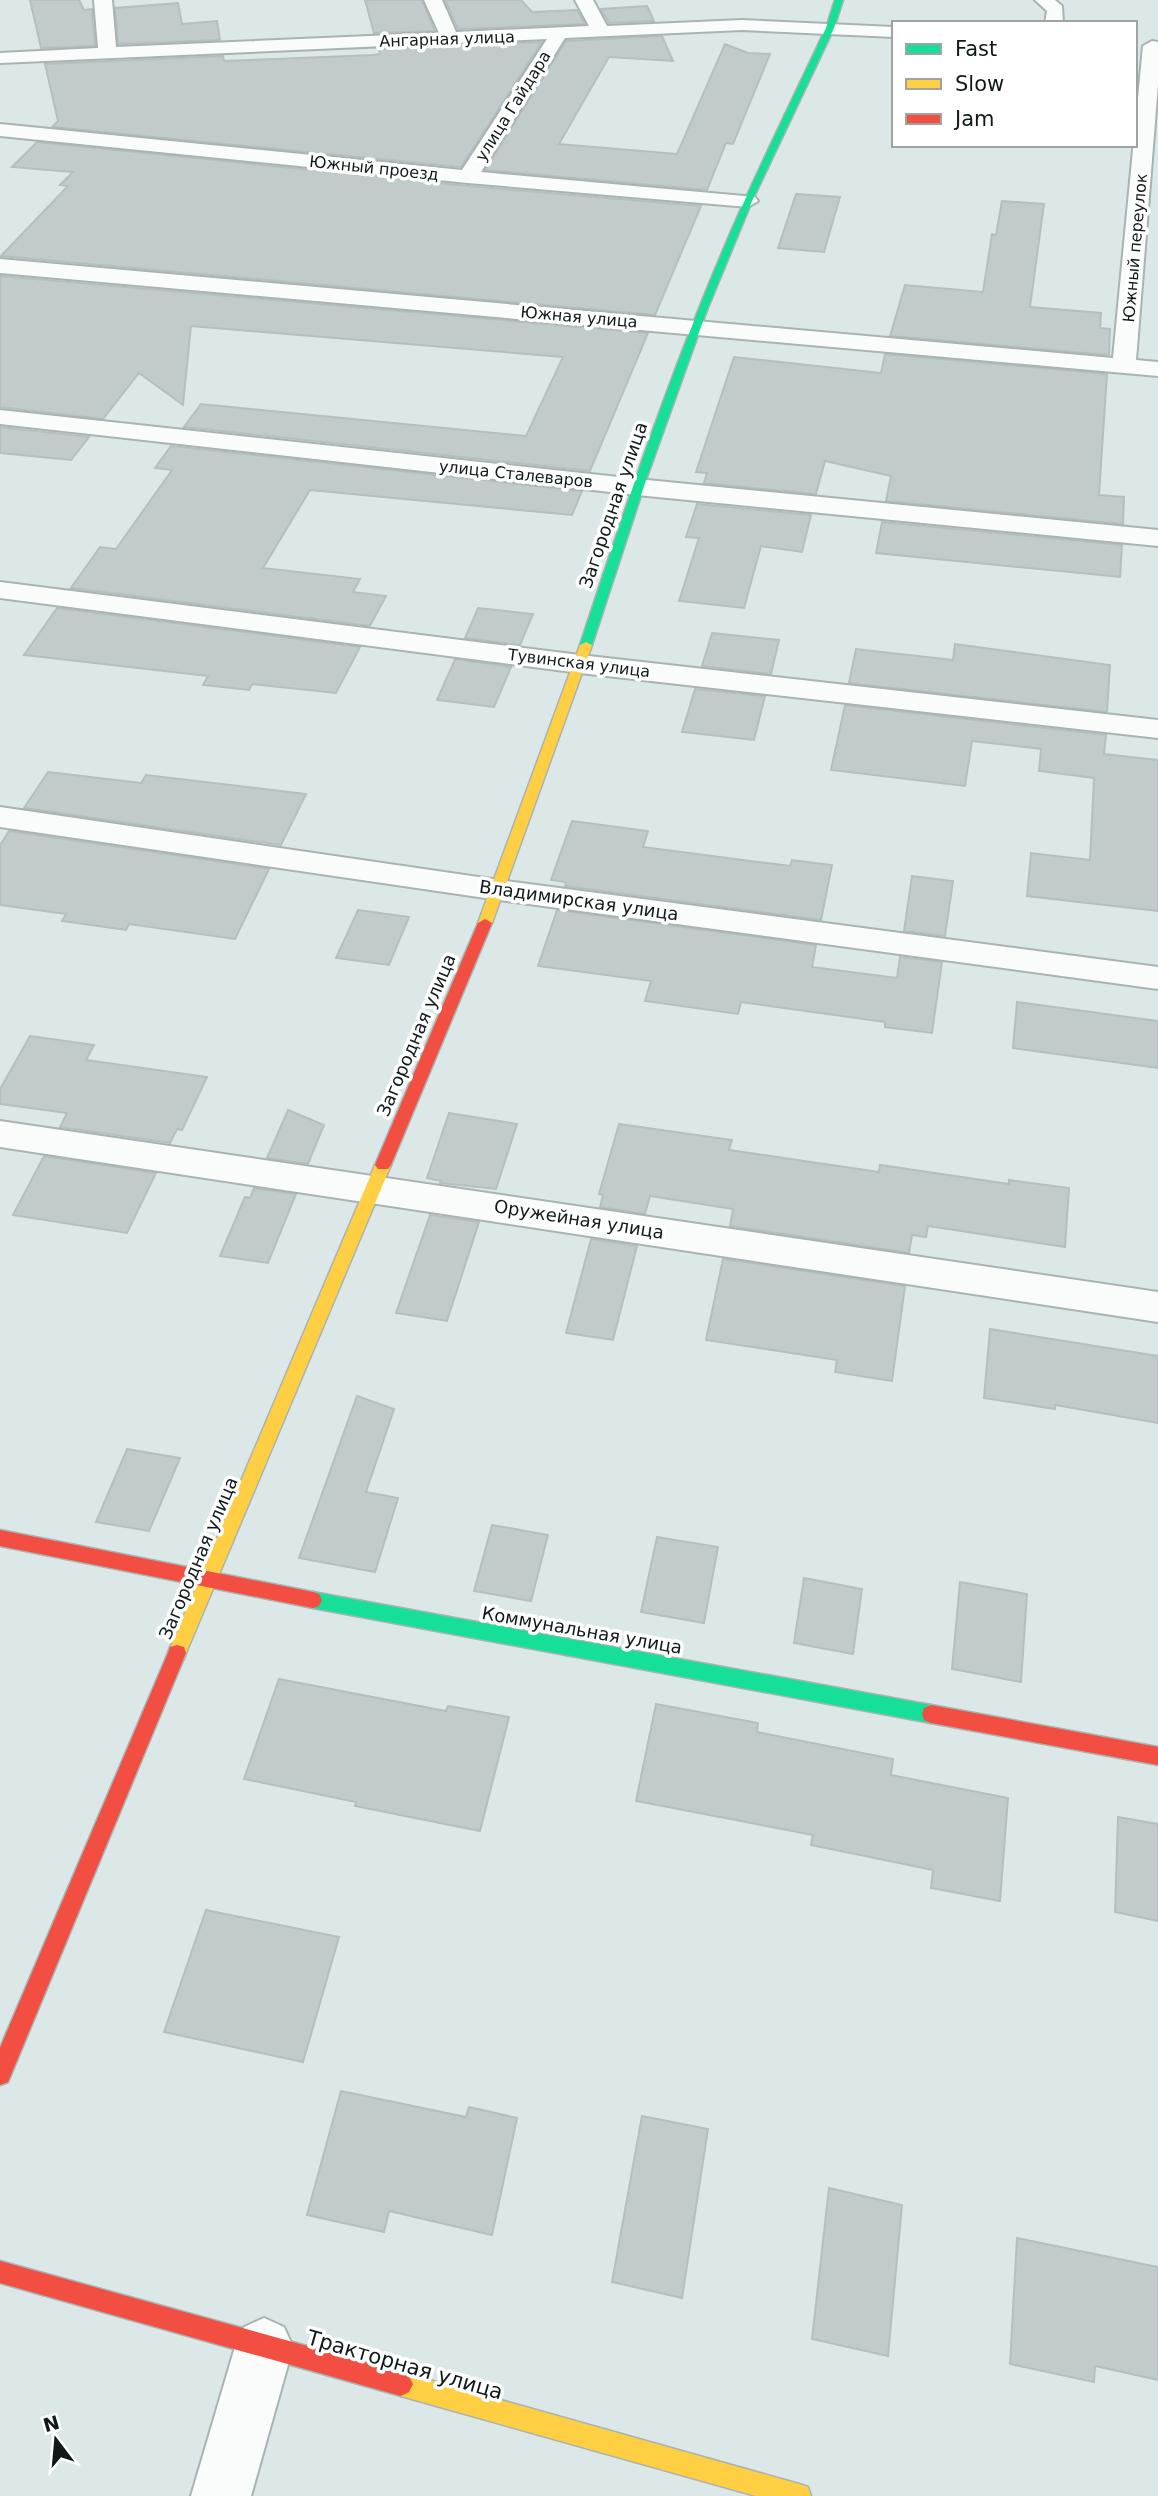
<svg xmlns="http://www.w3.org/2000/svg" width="1158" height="2496" font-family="'DejaVu Sans',sans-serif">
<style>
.building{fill:#c2cbcb;stroke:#b5bfbf;stroke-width:2}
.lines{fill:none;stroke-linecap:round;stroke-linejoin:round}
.street-casing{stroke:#a9b3b2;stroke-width:4}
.fast-casing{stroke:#a9b3b2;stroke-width:3}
.slow-casing{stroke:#a9b3b2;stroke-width:3}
.jam-casing{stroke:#a9b3b2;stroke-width:3}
.street{fill:#fafcfc;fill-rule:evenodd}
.fast{fill:#16e098;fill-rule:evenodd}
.slow{fill:#ffcf43;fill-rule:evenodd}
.jam{fill:#f24e42;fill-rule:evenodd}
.labels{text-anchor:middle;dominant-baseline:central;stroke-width:7;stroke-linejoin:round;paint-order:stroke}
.far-street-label{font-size:16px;fill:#101919;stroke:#fff}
.street-label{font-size:18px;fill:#101919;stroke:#fff}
.near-street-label{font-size:21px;fill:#101919;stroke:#fff}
</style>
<rect width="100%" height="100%" fill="#dce8e8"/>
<path class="building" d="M 30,0 L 79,0 L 84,10 L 92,9 L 95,46 L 41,48 Z
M 365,0 L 422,0 L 435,31 L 374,33 Z
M 445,0 L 521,0 L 532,12 L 577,10 L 585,24 L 458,29 Z
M 178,3 L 182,24 L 217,21 L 220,40 L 118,44 L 115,8 Z
M 647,6 L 654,21 L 609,23 L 601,9 Z
M 662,36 L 673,61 L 609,57 L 559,144 L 677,154 L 725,44 L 748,53 L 770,54 L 733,144 L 726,143 L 707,190 L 485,170 L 566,41 Z
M 542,42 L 461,167 L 52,127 L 58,121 L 45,64 L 223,56 L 224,61 L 276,59 L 372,55 L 380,54 L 379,49 Z
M 37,142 L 468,186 L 701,206 L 655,315 L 1,256 L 68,186 L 60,185 L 73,172 L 12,167 Z
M 796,194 L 840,197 L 824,252 L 778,248 Z
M 1002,201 L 1044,204 L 1030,307 L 1101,313 L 1100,328 L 1110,329 L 1109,355 L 890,336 L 905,285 L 983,292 L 992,234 L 996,235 Z
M 0,276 L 648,333 L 590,471 L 184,427 L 201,404 L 526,436 L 563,357 L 191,326 L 183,405 L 139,373 L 103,419 L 0,407 Z
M 885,354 L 1107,374 L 1099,495 L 1124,497 L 1123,524 L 886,501 L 891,476 L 825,461 L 816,494 L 704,483 L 707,473 L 696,472 L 734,357 L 881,373 Z
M 0,427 L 89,437 L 71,460 L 0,453 Z
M 171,446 L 582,491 L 572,515 L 310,490 L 263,568 L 360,579 L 353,592 L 386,596 L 370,626 L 71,588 L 100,547 L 116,549 L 172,470 L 155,468 Z
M 697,504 L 811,515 L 802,552 L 761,546 L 744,608 L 679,601 L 699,538 L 686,537 Z
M 882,522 L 1122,545 L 1120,577 L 876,553 Z
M 57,608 L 360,647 L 336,693 L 252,684 L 249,690 L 203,685 L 208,676 L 24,655 Z
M 478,608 L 533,614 L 520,645 L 465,638 Z
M 712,633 L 779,640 L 771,674 L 702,666 Z
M 955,644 L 1110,665 L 1107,712 L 849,683 L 856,649 L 953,660 Z
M 455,659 L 511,667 L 494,707 L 437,700 Z
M 695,689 L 765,696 L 754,740 L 682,732 Z
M 845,705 L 1106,735 L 1104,754 L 1158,760 L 1158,911 L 1027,896 L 1031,853 L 1090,860 L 1094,778 L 1039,771 L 1041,749 L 972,741 L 965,786 L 831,770 Z
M 48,772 L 141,783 L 146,775 L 306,794 L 281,845 L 24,808 Z
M 572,821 L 648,831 L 643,847 L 790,866 L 792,860 L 832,865 L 821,920 L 565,886 L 566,882 L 551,880 Z
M 9,831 L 269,869 L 235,939 L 129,924 L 126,930 L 62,921 L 66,914 L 0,905 L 0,845 Z
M 912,876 L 953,881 L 945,936 L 904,931 Z
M 358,910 L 409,917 L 389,965 L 336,958 Z
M 557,910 L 816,945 L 812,967 L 897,978 L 900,957 L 942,962 L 932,1033 L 885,1027 L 885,1022 L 741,1002 L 738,1014 L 645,1001 L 651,981 L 538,966 Z
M 1017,1002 L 1158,1021 L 1158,1068 L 1013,1048 Z
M 30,1036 L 94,1045 L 86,1060 L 207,1077 L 182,1130 L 177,1129 L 170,1143 L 60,1127 L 67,1113 L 0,1104 L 0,1089 Z
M 288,1110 L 324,1125 L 308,1164 L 267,1158 Z
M 449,1113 L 517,1124 L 496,1189 L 440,1183 L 441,1181 L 427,1178 Z
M 619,1124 L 732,1140 L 729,1150 L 879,1172 L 880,1165 L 1009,1184 L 1009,1180 L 1069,1188 L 1065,1247 L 928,1226 L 926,1237 L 912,1235 L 909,1253 L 730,1226 L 733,1209 L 650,1196 L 645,1214 L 600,1207 L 603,1195 L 599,1194 Z
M 44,1156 L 156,1173 L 127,1233 L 13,1215 Z
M 254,1188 L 296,1194 L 268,1263 L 220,1256 L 245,1197 L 250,1198 Z
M 430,1215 L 479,1222 L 447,1321 L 396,1313 Z
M 591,1239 L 637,1246 L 613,1340 L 566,1333 Z
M 723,1259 L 905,1286 L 892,1381 L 835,1372 L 837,1360 L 706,1340 Z
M 990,1329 L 1158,1356 L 1158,1423 L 1055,1405 L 1055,1409 L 984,1398 Z
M 357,1396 L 394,1409 L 366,1492 L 398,1498 L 375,1572 L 299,1558 Z
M 127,1449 L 180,1458 L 149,1531 L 96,1522 Z
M 492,1525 L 548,1535 L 531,1601 L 474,1591 Z
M 657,1537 L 718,1547 L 704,1623 L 641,1612 Z
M 804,1578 L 862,1589 L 853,1654 L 794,1643 Z
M 960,1582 L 1027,1594 L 1021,1682 L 952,1669 Z
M 279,1679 L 446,1711 L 448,1706 L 509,1717 L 480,1831 L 355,1806 L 356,1802 L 244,1779 Z
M 656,1704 L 758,1723 L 757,1732 L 893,1759 L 891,1775 L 1008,1798 L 1000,1901 L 931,1888 L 933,1870 L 811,1845 L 813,1835 L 636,1801 Z
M 1118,1817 L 1158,1824 L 1158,1921 L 1115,1912 Z
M 206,1910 L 339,1937 L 303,2062 L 164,2032 Z
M 341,2091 L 466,2117 L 469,2107 L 517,2118 L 492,2235 L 389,2211 L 384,2232 L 307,2215 Z
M 642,2116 L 708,2129 L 682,2298 L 612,2282 Z
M 829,2188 L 902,2205 L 888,2356 L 812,2339 Z
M 1017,2238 L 1158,2267 L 1158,2380 L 1095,2366 L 1094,2382 L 1010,2364 Z"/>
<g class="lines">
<defs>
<path id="street" d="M 94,0 L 112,0 L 116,47 L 439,33 L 424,0 L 442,0 L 456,32 L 589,26 L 575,0 L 593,0 L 607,26 L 742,20 L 894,27 L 894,37 L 742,30 L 565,38 L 481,172 L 755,197 L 758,201 L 748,207 L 468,183 L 0,136 L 0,124 L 462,170 L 547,39 L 0,63 L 0,53 L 98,48 Z
M 1035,0 L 1055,0 L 1062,6 L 1063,23 L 1045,23 L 1047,11 Z
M 1152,41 L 1158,42 L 1158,84 L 1136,360 L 1158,362 L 1158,376 L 0,273 L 0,259 L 1113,358 L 1143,46 Z
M 0,410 L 637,479 L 1158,530 L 1158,546 L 637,495 L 0,424 Z
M 0,582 L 580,655 L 1158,720 L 1158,738 L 580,673 L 0,598 Z
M 0,807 L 499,880 L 1158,967 L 1158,989 L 499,900 L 0,827 Z
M 0,1121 L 1158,1292 L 1158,1322 L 0,1147 Z
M 264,2318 L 284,2327 L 293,2347 L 251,2496 L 191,2496 L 235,2347 L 244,2327 Z"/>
<path id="fast" d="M 835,0 L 843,0 L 834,28 L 752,201 L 707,310 L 647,477 L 592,645 L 590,647 L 582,647 L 580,645 C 623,514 667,382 721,255 C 753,178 791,103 826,28 Z
M 313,1592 L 931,1705 L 938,1708 L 940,1714 L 938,1720 L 931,1723 L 313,1608 L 307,1606 L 304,1600 L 307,1594 Z"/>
<path id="slow" d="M 586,642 L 592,645 L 492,923 L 490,926 L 480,926 L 478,923 L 580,645 Z
M 383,1159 L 391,1165 L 186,1653 L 184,1659 L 177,1661 L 170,1659 L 168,1653 L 375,1165 Z
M 401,2372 L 799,2484 L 808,2487 L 811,2496 L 756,2496 L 401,2396 L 393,2392 L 389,2384 L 393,2376 Z"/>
<path id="jam" d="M 485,919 L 492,923 L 391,1165 L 388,1169 L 378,1169 L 375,1165 L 478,923 Z
M 0,1530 L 313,1592 L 319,1594 L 322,1600 L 319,1606 L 313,1608 L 0,1546 Z
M 177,1645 L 184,1647 L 186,1653 L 8,2082 L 0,2085 L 0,2048 L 168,1653 L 170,1647 Z
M 931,1705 L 1158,1747 L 1158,1765 L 931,1723 L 924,1720 L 922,1714 L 924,1708 Z
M 0,2261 L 401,2372 L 409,2376 L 413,2384 L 409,2392 L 401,2396 L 0,2283 Z"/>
</defs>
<use href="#street" class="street-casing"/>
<use href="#fast" class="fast-casing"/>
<use href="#slow" class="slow-casing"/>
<use href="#jam" class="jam-casing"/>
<use href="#street" class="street"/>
<use href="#fast" class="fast"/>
<use href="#slow" class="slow"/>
<use href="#jam" class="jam"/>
</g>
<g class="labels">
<g class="far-street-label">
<text transform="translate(447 39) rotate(-2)">Ангарная улица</text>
<text transform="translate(513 106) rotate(-58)">улица Гайдара</text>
<text transform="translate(374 168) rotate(6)">Южный проезд</text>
<text transform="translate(1135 248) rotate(-85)">Южный переулок</text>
<text transform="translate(579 317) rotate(5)">Южная улица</text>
<text transform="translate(516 474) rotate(6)">улица Сталеваров</text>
<text transform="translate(579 663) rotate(7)">Тувинская улица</text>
</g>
<g class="street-label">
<text transform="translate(613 505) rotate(-71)">Загородная улица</text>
<text transform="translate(579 900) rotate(8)">Владимирская улица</text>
<text transform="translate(416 1035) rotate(-67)">Загородная улица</text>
<text transform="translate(579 1219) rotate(9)">Оружейная улица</text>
<text transform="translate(198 1558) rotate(-67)">Загородная улица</text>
<text transform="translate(582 1630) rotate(10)">Коммунальная улица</text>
</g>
<g class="near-street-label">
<text transform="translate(405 2365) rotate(16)">Тракторная улица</text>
</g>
</g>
<rect x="892" y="21" width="245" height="126" fill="#ffffff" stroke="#9fa3a3" stroke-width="2"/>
<rect x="906" y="44" width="35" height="10" fill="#16e098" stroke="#9fa3a3" stroke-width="2"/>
<text x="955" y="56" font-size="21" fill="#101919">Fast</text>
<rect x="906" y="79" width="35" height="10" fill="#ffcf43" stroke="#9fa3a3" stroke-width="2"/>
<text x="955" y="91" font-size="21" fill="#101919">Slow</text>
<rect x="906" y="114" width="35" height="10" fill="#f24e42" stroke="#9fa3a3" stroke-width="2"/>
<text x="955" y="126" font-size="21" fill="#101919">Jam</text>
<g transform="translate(56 2440) rotate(344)" stroke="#ffffff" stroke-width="5" paint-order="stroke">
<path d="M0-5L12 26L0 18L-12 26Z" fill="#101919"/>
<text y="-10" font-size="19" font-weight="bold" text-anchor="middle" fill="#101919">N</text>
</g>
</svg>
